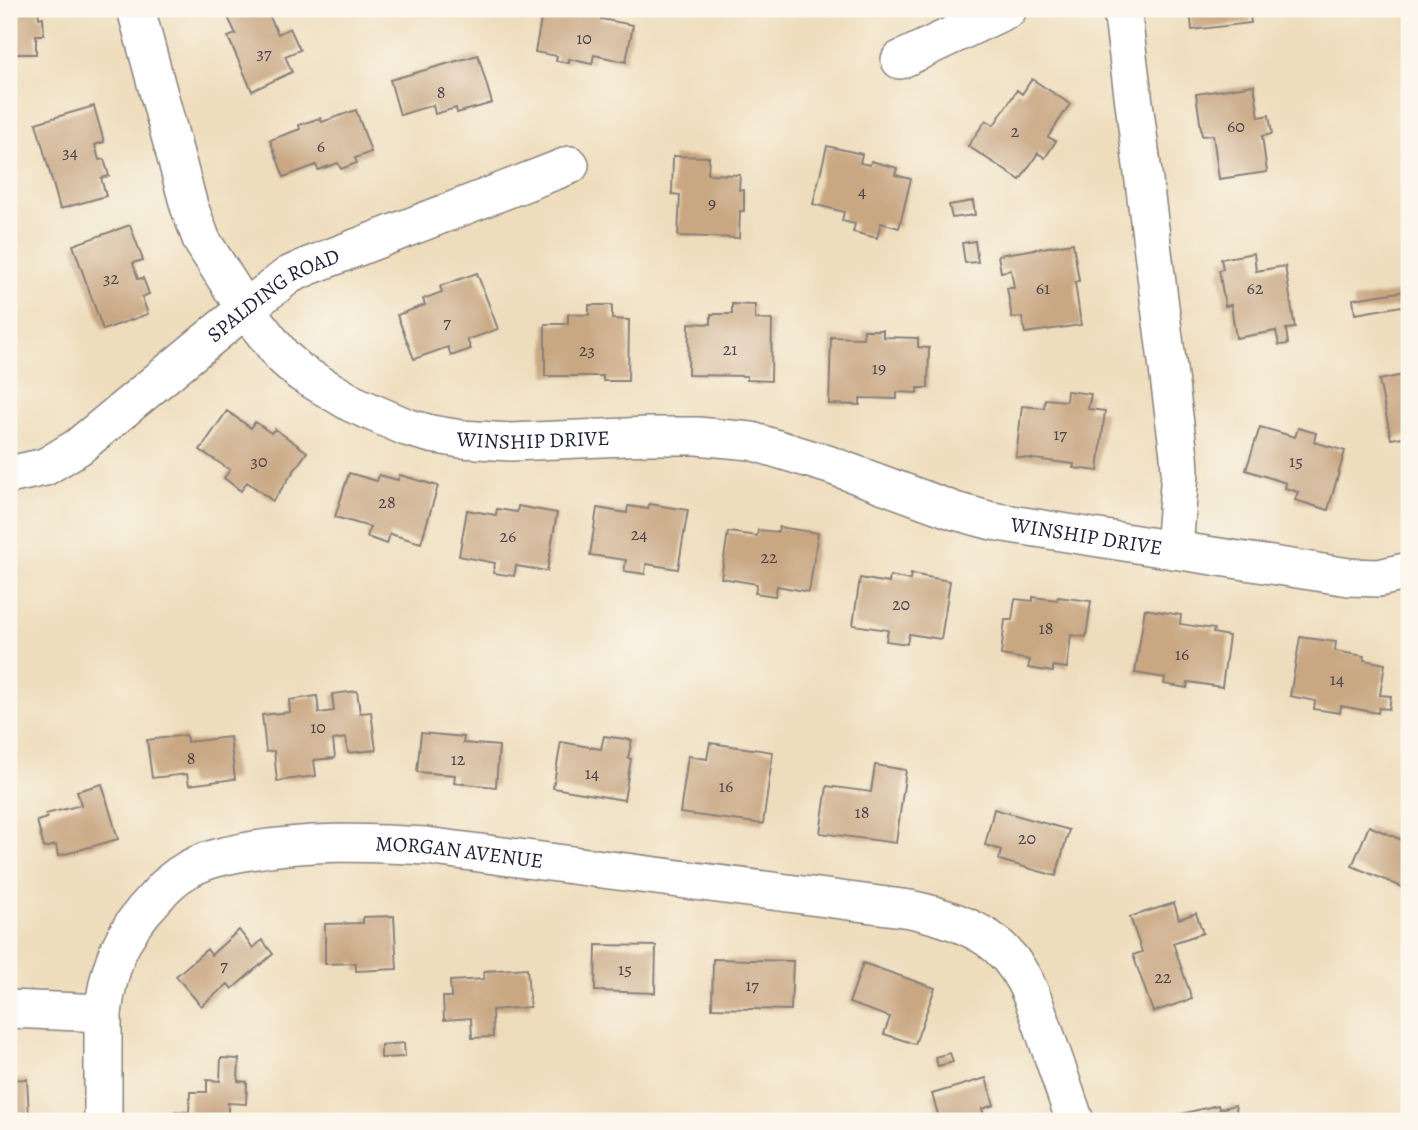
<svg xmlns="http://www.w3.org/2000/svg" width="1418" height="1130" font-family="Alegreya,serif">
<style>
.building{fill:#c9a783}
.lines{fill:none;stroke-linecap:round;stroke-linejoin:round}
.minor-casing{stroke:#88807c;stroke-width:40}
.minor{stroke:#fff;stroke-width:37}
.labels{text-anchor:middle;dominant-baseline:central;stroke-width:5;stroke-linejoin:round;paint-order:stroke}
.number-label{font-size:18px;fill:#4c434d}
.street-label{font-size:21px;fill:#22223b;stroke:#fbf7ec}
</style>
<rect width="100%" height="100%" fill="#fbf7ec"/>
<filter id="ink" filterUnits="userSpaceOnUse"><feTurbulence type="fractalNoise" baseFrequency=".0143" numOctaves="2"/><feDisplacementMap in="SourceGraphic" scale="14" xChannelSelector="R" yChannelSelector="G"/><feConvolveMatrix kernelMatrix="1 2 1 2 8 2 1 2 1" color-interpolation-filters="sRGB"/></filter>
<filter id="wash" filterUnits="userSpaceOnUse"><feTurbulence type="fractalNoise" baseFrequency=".00686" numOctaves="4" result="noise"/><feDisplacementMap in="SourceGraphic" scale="28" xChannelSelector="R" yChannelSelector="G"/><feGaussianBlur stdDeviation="1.57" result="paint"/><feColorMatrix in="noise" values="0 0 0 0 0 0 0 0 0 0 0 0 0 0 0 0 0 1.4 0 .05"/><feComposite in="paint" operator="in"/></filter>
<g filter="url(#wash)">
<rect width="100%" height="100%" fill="#eeddbc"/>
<g id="blocks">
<path class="building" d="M 9,9 L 38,9 L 39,18 L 43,17 L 44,35 L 36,35 L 36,54 L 9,54 Z
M 224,9 L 266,9 L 278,34 L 290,28 L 300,50 L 285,56 L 292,72 L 252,91 L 228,37 L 236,34 Z
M 543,9 L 578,15 L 578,9 L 602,14 L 601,19 L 633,25 L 626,62 L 594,55 L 592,64 L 569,59 L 569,63 L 556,61 L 557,56 L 535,52 Z
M 1190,9 L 1249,9 L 1251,23 L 1192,30 Z
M 478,55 L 492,103 L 457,113 L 456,108 L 435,114 L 433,105 L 400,115 L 390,80 Z
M 1032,79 L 1070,104 L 1048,137 L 1056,141 L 1045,158 L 1038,153 L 1020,180 L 968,146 L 986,120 L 994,125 L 1017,90 L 1022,94 Z
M 1254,85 L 1259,117 L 1269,115 L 1272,134 L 1262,136 L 1267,172 L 1219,179 L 1213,135 L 1202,136 L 1196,94 Z
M 94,106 L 104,142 L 95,145 L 99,160 L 104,159 L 109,176 L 101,178 L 106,196 L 60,209 L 36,123 Z
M 356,110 L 371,152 L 355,158 L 357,163 L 341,169 L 338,163 L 318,170 L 316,165 L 284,177 L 270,140 L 300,129 L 299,125 L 320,118 L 322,122 Z
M 827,146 L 862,154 L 860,163 L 870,165 L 871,161 L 897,168 L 895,175 L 911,179 L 899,228 L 881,223 L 877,238 L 853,232 L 855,224 L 842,221 L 844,212 L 813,204 Z
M 673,156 L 709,157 L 708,174 L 740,175 L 739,190 L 744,190 L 744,211 L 740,211 L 739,238 L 678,236 L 680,195 L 672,194 Z
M 973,201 L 975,215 L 952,218 L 949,205 Z
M 130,225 L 143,260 L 133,263 L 138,279 L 143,278 L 149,294 L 142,297 L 148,314 L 103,330 L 73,245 Z
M 975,241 L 978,262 L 965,263 L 962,243 Z
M 1073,243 L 1079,281 L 1075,282 L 1081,325 L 1025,333 L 1022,317 L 1012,318 L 1007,288 L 1014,288 L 1011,270 L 1001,272 L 998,255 Z
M 1254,253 L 1256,271 L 1285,266 L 1295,328 L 1286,329 L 1288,344 L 1279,345 L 1276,331 L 1236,338 L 1231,305 L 1225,306 L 1219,270 L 1223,269 L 1221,259 Z
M 477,273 L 498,329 L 467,340 L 471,349 L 451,356 L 448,347 L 414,359 L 397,315 L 425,305 L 423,299 L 442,292 L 440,286 Z
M 1406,291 L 1408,305 L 1355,314 L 1353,299 Z
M 732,304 L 755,305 L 755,319 L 772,320 L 771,381 L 747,380 L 747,376 L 688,375 L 689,323 L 711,324 L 711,314 L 732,314 Z
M 589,305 L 612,305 L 612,319 L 629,320 L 628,381 L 603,381 L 603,376 L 545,376 L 545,324 L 568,324 L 568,314 L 589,315 Z
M 864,330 L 883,330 L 883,337 L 918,338 L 918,347 L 929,348 L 928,388 L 918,388 L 917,393 L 897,392 L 897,399 L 860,398 L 860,405 L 829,404 L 831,337 L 863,338 Z
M 1403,375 L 1405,384 L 1409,383 L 1409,436 L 1391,439 L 1379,380 Z
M 1067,391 L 1091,394 L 1088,409 L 1105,411 L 1098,471 L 1073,468 L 1074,464 L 1016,457 L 1022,406 L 1044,408 L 1045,399 L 1066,401 Z
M 227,411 L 251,428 L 255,422 L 271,433 L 275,429 L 307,452 L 273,501 L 247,482 L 241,491 L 224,478 L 230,470 L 200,450 Z
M 1260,427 L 1295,437 L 1298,428 L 1316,433 L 1314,442 L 1345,451 L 1328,510 L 1295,500 L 1298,492 L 1285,488 L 1286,483 L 1246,470 Z
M 349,473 L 377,481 L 379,475 L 398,480 L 400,475 L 438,486 L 421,543 L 390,534 L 387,544 L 367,537 L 370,527 L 335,517 Z
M 649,504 L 688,510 L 678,569 L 646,564 L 645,574 L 624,571 L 626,560 L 590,555 L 597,508 L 627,513 L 628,506 L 648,509 Z
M 518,506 L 557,513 L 547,571 L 516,566 L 514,576 L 493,573 L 495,563 L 459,556 L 467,510 L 496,515 L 497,509 L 517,512 Z
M 779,527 L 818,533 L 809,592 L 777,586 L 775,596 L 755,593 L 757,584 L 721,578 L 728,532 L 757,536 L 758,530 L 778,532 Z
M 911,574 L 950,581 L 941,639 L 909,634 L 907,644 L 886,641 L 888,630 L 853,625 L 860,578 L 889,583 L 890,576 L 910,580 Z
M 1033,597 L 1057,600 L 1058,597 L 1091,601 L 1086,637 L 1071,635 L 1067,668 L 1053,666 L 1053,672 L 1028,668 L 1030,660 L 1001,655 L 1005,620 L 1012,620 L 1015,599 L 1033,601 Z
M 1145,609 L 1181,615 L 1180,624 L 1214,629 L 1213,633 L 1229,636 L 1222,687 L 1188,682 L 1187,688 L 1164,684 L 1165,678 L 1135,673 Z
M 1300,637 L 1336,642 L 1335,651 L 1364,656 L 1364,660 L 1385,664 L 1380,695 L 1391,696 L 1389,709 L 1379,708 L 1378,713 L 1341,706 L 1340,713 L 1314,709 L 1315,701 L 1290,696 Z
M 357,691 L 360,713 L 371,712 L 376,750 L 348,753 L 346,738 L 333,740 L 335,758 L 314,760 L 316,776 L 277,781 L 274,751 L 266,752 L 262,715 L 290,712 L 289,700 L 317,696 L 319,713 L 334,711 L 332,694 Z
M 421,733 L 464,737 L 463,743 L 499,746 L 496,787 L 454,783 L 455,775 L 417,772 Z
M 186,735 L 187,742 L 230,737 L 235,779 L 189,785 L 187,774 L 152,778 L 147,740 Z
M 604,736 L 632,740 L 628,758 L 631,759 L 624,800 L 553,788 L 561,742 L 601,749 Z
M 710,743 L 773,752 L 763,824 L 680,813 L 688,756 L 707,759 Z
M 875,765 L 906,770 L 896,843 L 820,833 L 827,786 L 871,792 Z
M 102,784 L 118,839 L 58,856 L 56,845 L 44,848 L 37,821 L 47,818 L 46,814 L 81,805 L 77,791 Z
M 994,809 L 1069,830 L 1056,876 L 999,860 L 1001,850 L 985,845 Z
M 1369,826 L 1409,843 L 1409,890 L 1352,866 Z
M 1174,903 L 1179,919 L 1196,913 L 1203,933 L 1173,943 L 1192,999 L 1153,1012 L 1133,955 L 1142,952 L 1130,917 Z
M 394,916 L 397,969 L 356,971 L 356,963 L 325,964 L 325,924 L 363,923 L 363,917 Z
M 239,930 L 253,948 L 262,940 L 273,954 L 232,989 L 228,984 L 201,1006 L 176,976 L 207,949 L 211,955 Z
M 596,945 L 656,946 L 655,993 L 595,991 Z
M 713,959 L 793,961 L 791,1010 L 712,1008 Z
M 863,963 L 935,988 L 915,1044 L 884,1034 L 890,1017 L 849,1003 Z
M 527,968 L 530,1007 L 492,1010 L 493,1037 L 472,1038 L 471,1018 L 444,1020 L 443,997 L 451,997 L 450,981 L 484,979 L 484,971 Z
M 404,1043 L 405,1057 L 381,1058 L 381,1045 Z
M 950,1053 L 953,1062 L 938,1066 L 935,1057 Z
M 221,1058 L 239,1059 L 238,1081 L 247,1082 L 246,1104 L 228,1103 L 228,1121 L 174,1121 L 175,1111 L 189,1112 L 190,1092 L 207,1092 L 207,1080 L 220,1081 Z
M 986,1078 L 994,1105 L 982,1109 L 986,1121 L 940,1121 L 932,1094 Z
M 27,1079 L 29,1116 L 9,1116 L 9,1080 Z
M 1218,1105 L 1219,1109 L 1235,1105 L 1239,1121 L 1183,1121 L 1181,1114 Z"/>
</g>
</g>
<g filter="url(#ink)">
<use href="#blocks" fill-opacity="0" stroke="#88807c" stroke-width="2"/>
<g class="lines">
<defs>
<g id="minor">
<path id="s1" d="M 136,9 L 189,206 L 202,241 L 245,309 L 283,357 L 301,373 L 353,404 L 406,427 L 431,434 L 461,439 L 511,442 L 648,436 L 697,436 L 751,441 L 830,465 L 955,511 L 992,521 L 1174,550"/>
<path d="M 1122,9 L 1179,455 L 1180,472 L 1174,550 L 1349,577 L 1379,578 L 1409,571"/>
<path d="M 900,60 L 1008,9"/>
<path id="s2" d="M 9,475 L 45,467 L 78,447 L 245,309 L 289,275 L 309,266 L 570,165"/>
<path id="s3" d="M 9,1009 L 103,1013 C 109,965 121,933 155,898 C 164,887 174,877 187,870 C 205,859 228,855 249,851 C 307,841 366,842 426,846 L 910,909 C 938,915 965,923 989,939 C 1025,964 1036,1007 1049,1045 C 1058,1070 1066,1096 1075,1121"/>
<path d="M 103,1013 L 103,1121"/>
</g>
</defs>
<use href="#minor" class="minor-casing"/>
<use href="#minor" class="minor"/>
</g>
</g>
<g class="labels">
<g class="number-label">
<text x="584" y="38">10</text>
<text x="264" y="53">37</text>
<text x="441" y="92">8</text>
<text x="1236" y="126">60</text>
<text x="1015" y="131">2</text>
<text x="321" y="146">6</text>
<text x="70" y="152">34</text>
<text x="862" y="191">4</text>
<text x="712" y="203">9</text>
<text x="111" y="278">32</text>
<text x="1043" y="288">61</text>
<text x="1255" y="288">62</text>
<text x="447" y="322">7</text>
<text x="730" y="349">21</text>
<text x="587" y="350">23</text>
<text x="879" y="368">19</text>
<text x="1060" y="434">17</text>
<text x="259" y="461">30</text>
<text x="1296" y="461">15</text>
<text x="387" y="502">28</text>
<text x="639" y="534">24</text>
<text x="508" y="536">26</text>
<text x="769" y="557">22</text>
<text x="901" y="604">20</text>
<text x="1046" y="628">18</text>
<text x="1182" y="654">16</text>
<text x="1337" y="679">14</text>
<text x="318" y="727">10</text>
<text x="191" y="758">8</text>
<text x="458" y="759">12</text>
<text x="592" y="773">14</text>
<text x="726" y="786">16</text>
<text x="862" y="812">18</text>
<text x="1027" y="838">20</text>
<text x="224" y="965">7</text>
<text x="625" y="969">15</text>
<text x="1163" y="977">22</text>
<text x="752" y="985">17</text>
</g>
<g class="street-label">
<text stroke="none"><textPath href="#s2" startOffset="324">SPALDING ROAD</textPath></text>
<text stroke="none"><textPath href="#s1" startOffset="654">WINSHIP DRIVE</textPath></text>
<text stroke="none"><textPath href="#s1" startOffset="1222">WINSHIP DRIVE</textPath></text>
<text stroke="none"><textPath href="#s3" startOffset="542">MORGAN AVENUE</textPath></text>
</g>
</g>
<rect width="1418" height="1130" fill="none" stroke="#fbf7ec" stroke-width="35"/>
</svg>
